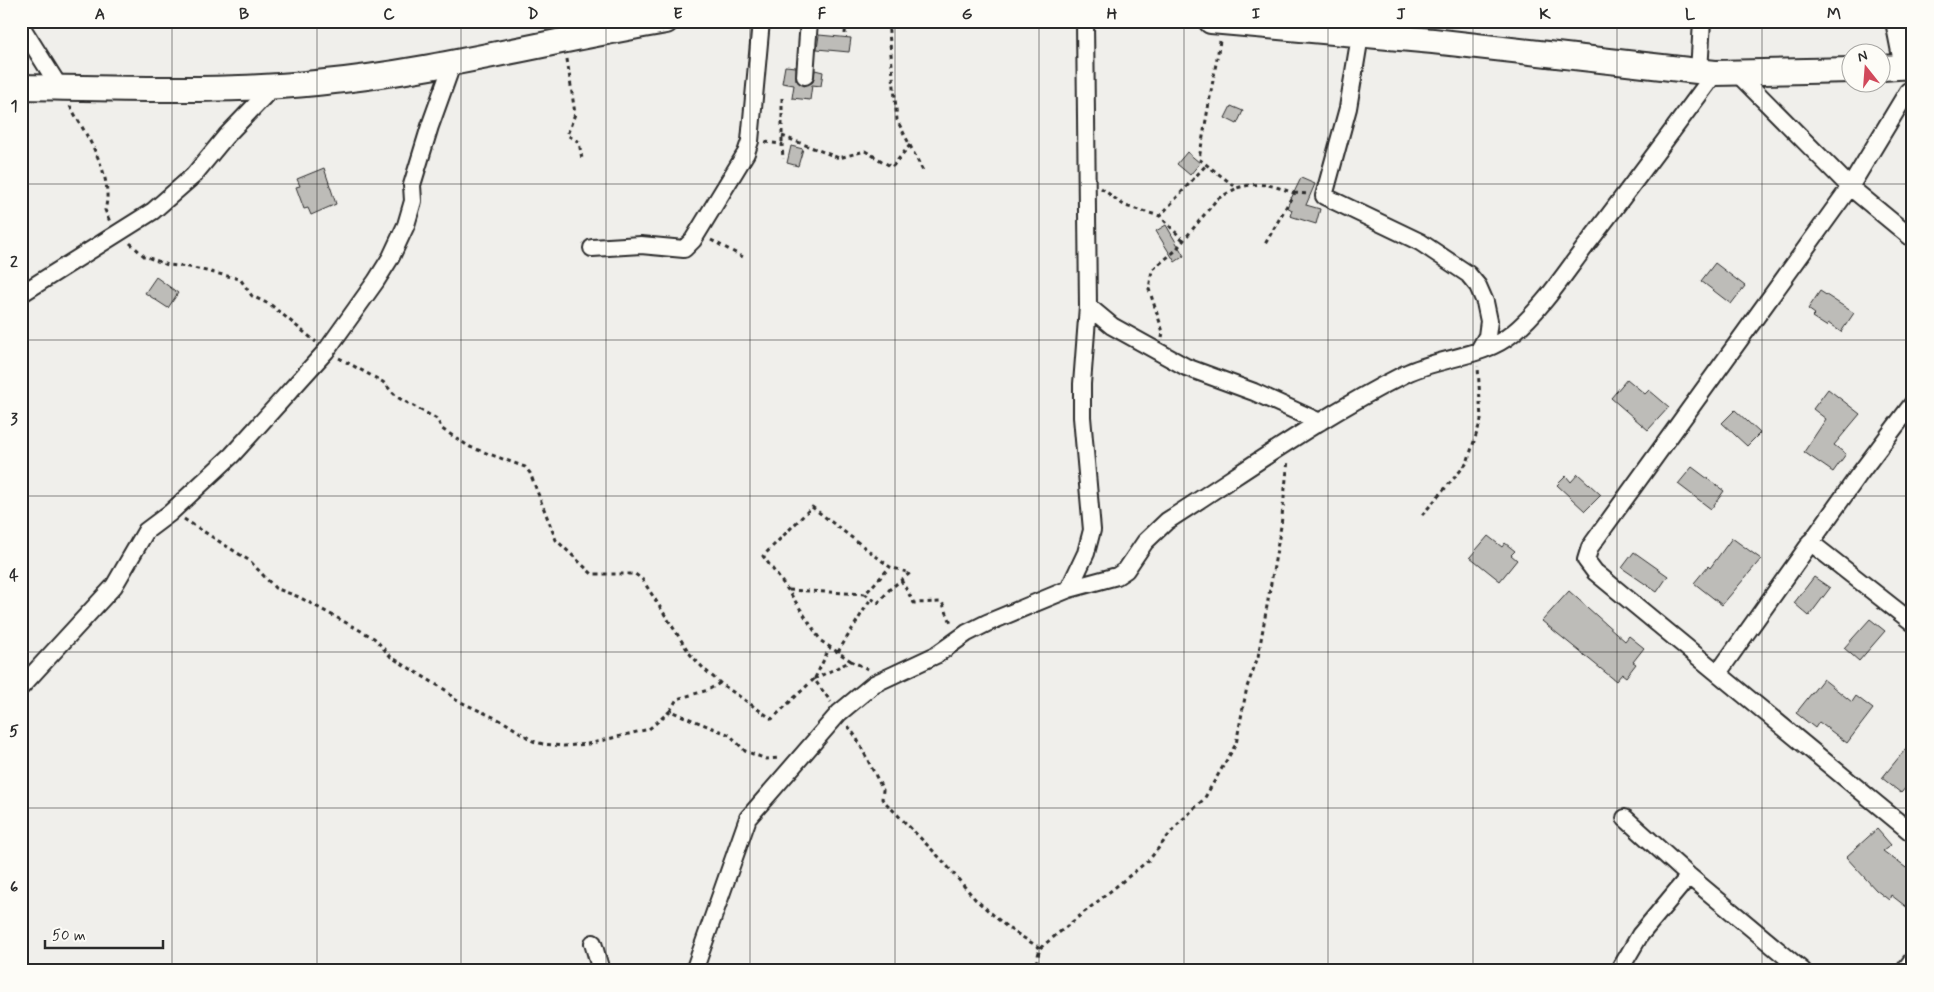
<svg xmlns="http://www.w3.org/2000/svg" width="1934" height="992" font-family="Mynerve,sans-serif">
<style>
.building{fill:#bdbcb8;stroke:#2b2b2b}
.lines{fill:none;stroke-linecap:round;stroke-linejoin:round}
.street-casing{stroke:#2b2b2b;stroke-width:20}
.secondary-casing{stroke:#2b2b2b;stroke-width:28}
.path{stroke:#2b2b2b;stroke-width:3;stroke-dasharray:4 4;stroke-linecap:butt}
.street{stroke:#fdfcf7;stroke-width:16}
.secondary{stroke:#fdfcf7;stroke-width:24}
.grid{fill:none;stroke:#2b2b2b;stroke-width:1;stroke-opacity:0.55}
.neatline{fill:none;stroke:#2b2b2b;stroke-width:2}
.grid-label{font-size:16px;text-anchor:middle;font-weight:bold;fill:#2b2b2b}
</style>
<rect width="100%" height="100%" fill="#f0efeb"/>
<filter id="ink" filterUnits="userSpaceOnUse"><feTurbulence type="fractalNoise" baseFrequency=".02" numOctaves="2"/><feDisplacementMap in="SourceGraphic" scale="10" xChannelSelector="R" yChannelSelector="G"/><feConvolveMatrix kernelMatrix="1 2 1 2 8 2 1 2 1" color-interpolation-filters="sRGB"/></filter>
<g filter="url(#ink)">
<path class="building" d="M 819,35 L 851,38 L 849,52 L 817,49 Z
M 785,66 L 796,67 L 796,80 L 804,86 L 813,82 L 815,70 L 823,72 L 821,86 L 812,85 L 810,100 L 792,98 L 794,85 L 782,83 Z
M 1231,106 L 1243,111 L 1237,124 L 1225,118 Z
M 791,146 L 803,149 L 798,166 L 787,163 Z
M 1187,152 L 1200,163 L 1190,175 L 1177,164 Z
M 324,168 L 336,204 L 311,215 L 308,208 L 304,209 L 296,187 L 300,186 L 297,179 Z
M 1301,178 L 1315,184 L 1306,205 L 1320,209 L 1316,224 L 1290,216 L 1292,210 L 1287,207 Z
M 1166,225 L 1184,256 L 1175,262 L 1156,231 Z
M 1715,263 L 1745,286 L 1731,304 L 1701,281 Z
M 156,277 L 178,293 L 168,308 L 145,293 Z
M 1820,291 L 1854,313 L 1841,332 L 1828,323 L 1826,326 L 1812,317 L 1815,314 L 1808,309 Z
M 1627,379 L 1645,394 L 1649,390 L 1669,407 L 1648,430 L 1611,398 Z
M 1828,389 L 1860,414 L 1834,445 L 1846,454 L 1833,472 L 1804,452 L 1826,419 L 1813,409 Z
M 1735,410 L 1760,433 L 1747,446 L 1722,423 Z
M 1692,467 L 1724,491 L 1711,509 L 1678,484 Z
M 1578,474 L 1601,495 L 1585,511 L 1557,485 L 1566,476 L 1571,482 Z
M 1488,536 L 1502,547 L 1505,543 L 1515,551 L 1511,555 L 1517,560 L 1500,581 L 1470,557 Z
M 1732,538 L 1761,559 L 1722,605 L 1694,583 L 1708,566 L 1710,568 Z
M 1634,552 L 1668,576 L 1657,592 L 1622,568 Z
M 1814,577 L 1830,588 L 1809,616 L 1794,603 Z
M 1569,591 L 1625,641 L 1629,636 L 1644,648 L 1633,662 L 1636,664 L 1626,677 L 1622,674 L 1616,681 L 1542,621 Z
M 1870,619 L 1885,631 L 1859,661 L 1844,648 Z
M 1823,679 L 1852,702 L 1856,696 L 1873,709 L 1847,743 L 1819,722 L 1815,728 L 1796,713 Z
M 1913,740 L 1913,779 L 1901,793 L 1882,778 Z
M 1877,829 L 1891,845 L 1883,851 L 1913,873 L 1913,912 L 1891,895 L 1889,900 L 1876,890 L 1846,857 Z"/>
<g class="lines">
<defs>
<path id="street" d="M 21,26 L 60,88
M 1360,36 L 1348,108 L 1324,196 L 1420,242 L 1468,274 L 1478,286 L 1485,302 L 1489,321 L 1487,336 L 1479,350
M 1699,72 L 1702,21
M 1738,74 L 1850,187 L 1913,239
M 805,76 L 809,21
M 1908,91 L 1850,187 L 1590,547 L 1586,560 L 1595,572 L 1913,834
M 592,248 L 641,245 L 684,249 L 693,240 L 746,153 L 750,141 L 761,21
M 21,294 L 153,211 L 193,176 L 226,136 L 273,87
M 1088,306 L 1112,326 L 1186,367 L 1254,392 L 1320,422
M 1810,542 L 1913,623
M 1069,589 L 1086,553 L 1092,530 L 1082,417 L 1082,384 L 1088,306 L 1085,21
M 1718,673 L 1858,476 L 1913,403
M 21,687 L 114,586 L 146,531 L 170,513 L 232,455 L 326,351 L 376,281 L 391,257 L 406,225 L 413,201 L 412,185 L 430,126 L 453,62
M 1625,818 L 1689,876 L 1803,971
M 593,943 L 601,971
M 694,971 L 748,818 L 839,713 L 874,684 L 936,655 L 967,633 L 987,623 L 1069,589 L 1117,576 L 1126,570 L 1145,542 L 1167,521 C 1245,471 1321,416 1405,374 C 1439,357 1483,358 1513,333 C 1543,308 1565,273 1588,243 C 1631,187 1673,130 1715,73
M 1619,971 L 1640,935 L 1689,876
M 1904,971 L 1913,959"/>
<path id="secondary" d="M 1211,21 L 1433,41 L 1715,73 L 1852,70
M 1898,21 L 1907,67
M 1882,68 L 1913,66
M 21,87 C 119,88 219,93 316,83 C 433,72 549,41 666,21"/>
</defs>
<use href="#street" class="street-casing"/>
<use href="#secondary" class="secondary-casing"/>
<path class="path" d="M 888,21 L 897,120 L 923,171
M 845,34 L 846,21
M 1220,41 L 1199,159 L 1237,188 C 1261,181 1271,185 1294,193 L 1264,246
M 567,59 L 575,114 L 567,135 L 579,142 L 582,159
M 782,98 L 782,144
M 70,106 C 86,135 115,176 105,210 L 110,222
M 782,136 L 839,158 L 865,151 L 892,167 L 910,145
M 765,142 L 782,144 L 783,159
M 1101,188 L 1125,206 L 1160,216
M 1294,193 L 1309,194
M 711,240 L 745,258
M 1183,240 L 1160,216 L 1206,165
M 130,243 L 144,256 L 168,265 L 189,267 L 240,279 L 252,296 L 271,305 L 316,342
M 1162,338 L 1163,332 L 1149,289 L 1152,270 L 1175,251 L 1217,199 L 1237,188
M 339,358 L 383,382 L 397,397 L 437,419 L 442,429 L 470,447 L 525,467 L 530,473 L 556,540 L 592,574 L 635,574 L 642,579 L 690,654 L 704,669 L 720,683 L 772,719 L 814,679 L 831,702
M 1422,515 L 1467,463 L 1481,420 L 1478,366
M 184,519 L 250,561 L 275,588 L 299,597 L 374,638 L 391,657 L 447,691 L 454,699 L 504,722 L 533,741 L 543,744 L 564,746 L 588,744 L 649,729 L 670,711
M 901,580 L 914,603 L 942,602 L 952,625
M 789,590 L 865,594 L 890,567
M 838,652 L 870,600
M 851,661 L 821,641 L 788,590 L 763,556 L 812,507 L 890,567 L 910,573 L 890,589 L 878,603 L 865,594
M 815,678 L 830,647
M 814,679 L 851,661 L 870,670
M 720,683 L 708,690 L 677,699 L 670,711 L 730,735 L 745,751 L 766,759 L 780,758
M 848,726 L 856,737 L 883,790 L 882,799 L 942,860 L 975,899 L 1008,928 L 1040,948
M 1034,971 L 1040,948 L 1149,860 L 1176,826 L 1204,799 L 1236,744 L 1247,687 L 1258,657 L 1281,526 L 1288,460"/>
<use href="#street" class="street"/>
<use href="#secondary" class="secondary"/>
</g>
</g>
<path class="grid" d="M 172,21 L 172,971M 317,21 L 317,971M 461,21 L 461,971M 606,21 L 606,971M 750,21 L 750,971M 895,21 L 895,971M 1039,21 L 1039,971M 1184,21 L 1184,971M 1328,21 L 1328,971M 1473,21 L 1473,971M 1617,21 L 1617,971M 1762,21 L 1762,971M 21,184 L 1913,184M 21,340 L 1913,340M 21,496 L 1913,496M 21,652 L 1913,652M 21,808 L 1913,808"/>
<rect width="1934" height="992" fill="none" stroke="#fdfcf7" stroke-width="55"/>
<g transform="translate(1866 68) rotate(343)"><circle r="24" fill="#fdfcf7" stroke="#a9a8a5"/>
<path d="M0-4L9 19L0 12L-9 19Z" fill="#d1495b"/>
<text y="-8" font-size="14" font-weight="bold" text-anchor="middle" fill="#2b2b2b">N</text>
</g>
<path d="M45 940v8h118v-8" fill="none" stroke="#2b2b2b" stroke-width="2.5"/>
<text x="52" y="940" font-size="15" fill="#2b2b2b" stroke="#fdfcf7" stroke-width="4" paint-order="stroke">50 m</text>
<rect x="28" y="28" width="1878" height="936" class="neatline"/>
<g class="grid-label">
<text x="100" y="19">A</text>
<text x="244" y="19">B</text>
<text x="389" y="19">C</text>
<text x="533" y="19">D</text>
<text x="678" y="19">E</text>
<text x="822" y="19">F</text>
<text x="967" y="19">G</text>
<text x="1112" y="19">H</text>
<text x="1256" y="19">I</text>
<text x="1401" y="19">J</text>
<text x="1545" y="19">K</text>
<text x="1690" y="19">L</text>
<text x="1834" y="19">M</text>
<text x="14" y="111">1</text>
<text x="14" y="267">2</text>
<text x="14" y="424">3</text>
<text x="14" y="580">4</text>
<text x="14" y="736">5</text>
<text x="14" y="892">6</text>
</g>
</svg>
